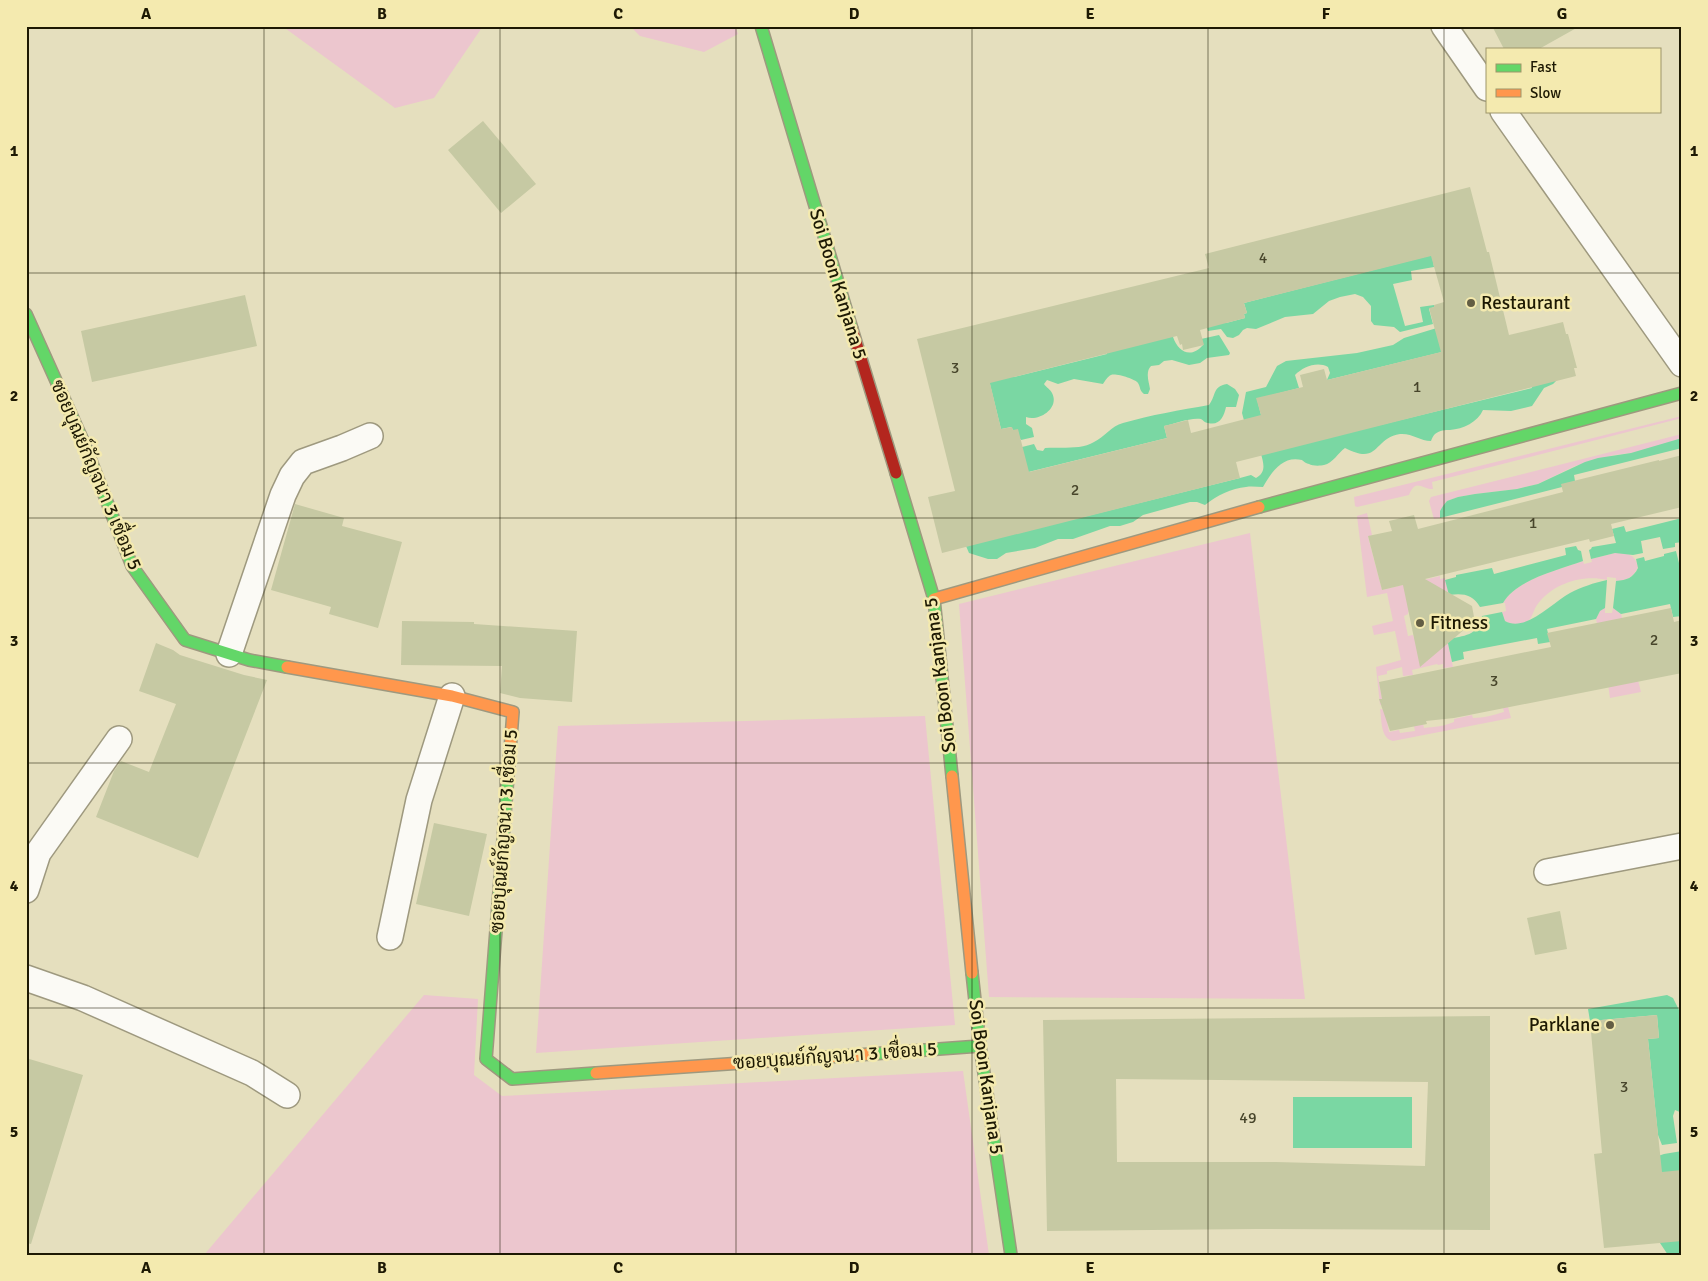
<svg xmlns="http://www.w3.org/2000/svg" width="1708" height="1281" font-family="Signika,Sarabun,sans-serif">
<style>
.green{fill:#ecc6ce}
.water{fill:#7ad7a3}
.building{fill:#c6c9a3;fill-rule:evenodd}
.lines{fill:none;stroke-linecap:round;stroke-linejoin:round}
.street-casing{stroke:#9e997f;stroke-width:28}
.fast-casing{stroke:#9e997f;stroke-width:14}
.slow-casing{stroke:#9e997f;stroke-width:14}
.jam-casing{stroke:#9e997f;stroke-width:14}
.street{stroke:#fbfaf5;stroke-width:25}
.fast{stroke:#63d668;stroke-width:11}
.slow{stroke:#ff974d;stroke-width:11}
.jam{stroke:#b3261e;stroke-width:11}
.grid{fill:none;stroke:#1d1903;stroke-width:1;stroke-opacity:0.55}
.poi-dot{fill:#635e44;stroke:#f4eaaf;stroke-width:2}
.labels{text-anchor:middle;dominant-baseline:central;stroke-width:5;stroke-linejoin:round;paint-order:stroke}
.number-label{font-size:16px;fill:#47452b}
.street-label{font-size:19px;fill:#1d1903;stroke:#f4eaaf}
.poi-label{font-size:19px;fill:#1d1903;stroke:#f4eaaf;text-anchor:start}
.neatline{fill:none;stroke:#1d1903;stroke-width:2}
.grid-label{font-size:16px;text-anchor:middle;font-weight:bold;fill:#1d1903}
</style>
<rect width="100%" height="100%" fill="#e5dfbe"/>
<path class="green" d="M 282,26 L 483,26 L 434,98 L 395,108 Z
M 630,26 L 735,26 L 738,34 L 704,52 L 640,36 Z
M 1682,416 L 1682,418 L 1432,482 L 1433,489 C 1423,490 1416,477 1409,495 L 1357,507 L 1355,506 L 1354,497 Z
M 1682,434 L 1682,438 L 1646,450 L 1631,453 L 1614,455 L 1575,466 L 1538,484 L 1517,489 L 1475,494 L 1458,497 L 1447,501 L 1440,511 L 1440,518 L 1434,519 L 1429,501 L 1431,497 Z
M 1367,513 L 1372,535 L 1368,537 L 1382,590 L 1440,576 L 1440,579 L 1445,578 L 1449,595 L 1418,610 L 1408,612 L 1408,614 L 1404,616 L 1408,636 L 1413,635 L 1414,638 L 1423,636 L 1447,639 L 1453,667 L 1443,668 L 1443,664 L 1438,665 L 1437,664 L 1412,670 L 1413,675 L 1403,676 L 1402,667 L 1387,671 L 1387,674 L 1378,676 L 1382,699 L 1381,699 L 1382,704 L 1380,705 L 1376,667 L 1401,660 L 1395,631 L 1374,635 L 1372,626 L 1393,621 L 1387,593 L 1367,597 L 1357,516 Z
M 1250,533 L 1305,999 L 989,997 L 959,604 Z
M 1615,553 C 1628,553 1635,554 1638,567 C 1633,578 1627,580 1616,581 L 1616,578 L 1607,577 L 1607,580 C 1582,574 1552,584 1537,605 C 1534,609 1533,615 1530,619 C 1523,626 1512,625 1505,621 L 1502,612 L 1506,611 L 1505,603 L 1503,603 C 1517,579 1559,570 1583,561 L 1584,564 L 1592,562 L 1591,559 Z
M 1605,608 L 1605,613 L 1612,613 L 1613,608 L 1621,614 L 1641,692 L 1610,698 L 1605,662 L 1596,619 L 1600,611 Z
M 1508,707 L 1511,718 L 1393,741 C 1380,738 1382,720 1380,709 L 1385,710 L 1389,732 L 1399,730 L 1400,733 L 1415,731 L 1414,726 L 1423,724 L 1424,728 C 1434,727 1445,726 1454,722 L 1454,719 L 1472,715 L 1473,718 C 1483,718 1494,715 1504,712 L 1503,708 Z
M 925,716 L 955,1025 L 536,1053 L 558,726 Z
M 424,995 L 478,999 L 474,1075 L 502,1096 L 963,1071 L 989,1255 L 204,1255 Z"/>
<path class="water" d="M 1432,255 L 1434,267 L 1411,271 L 1412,280 L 1393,284 L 1405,326 L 1423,322 L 1420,307 L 1434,305 L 1434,307 L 1429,309 L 1433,324 L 1400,332 L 1394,327 L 1374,325 L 1371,321 L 1371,306 L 1363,297 L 1355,294 L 1340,297 L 1329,301 L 1313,314 L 1285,317 L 1256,329 L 1247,328 L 1243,330 L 1239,335 L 1233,338 L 1227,337 L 1221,329 L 1208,331 L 1197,290 L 1226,323 L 1245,318 L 1244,314 L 1247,313 L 1244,303 Z
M 1440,327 L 1479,343 L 1327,380 L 1330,373 L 1328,367 C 1317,361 1303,367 1295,375 L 1299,388 L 1257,399 L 1263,423 L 1246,428 L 1242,413 L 1246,392 L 1266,387 L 1277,366 L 1286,361 L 1357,353 L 1393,345 L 1404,338 Z
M 1101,330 L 1173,337 C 1178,352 1191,359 1203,345 L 1201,339 L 1219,335 L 1230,353 L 1229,355 L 1207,358 L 1200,363 L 1189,365 L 1172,360 L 1164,361 L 1159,365 L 1151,366 C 1145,372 1149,382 1150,389 L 1148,394 L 1144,394 C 1139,390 1141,388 1138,383 C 1135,379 1116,373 1111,375 C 1108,376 1105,381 1103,384 L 1074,379 L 1058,384 L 1047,380 L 1044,384 C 1046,387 1051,390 1052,393 C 1060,408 1039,422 1026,417 L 1026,424 L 1032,428 L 1034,437 L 1021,440 L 1011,427 L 1001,429 L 984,360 L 1014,377 L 1107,354 Z
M 1526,364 L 1556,381 L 1553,384 L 1544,388 L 1532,406 L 1511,411 L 1483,410 C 1478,422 1463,429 1450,430 C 1445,430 1440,430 1435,434 C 1433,436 1432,438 1431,441 C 1420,441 1412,433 1400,434 C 1373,438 1380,466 1345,448 C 1338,453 1333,463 1324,465 C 1320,466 1312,466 1309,464 C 1307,464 1303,461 1302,460 C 1282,455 1271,473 1263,487 C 1257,487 1252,486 1246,487 C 1232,488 1216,496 1205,505 L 1197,502 L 1190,502 L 1143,515 L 1133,522 L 1120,526 L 1110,526 L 1073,539 L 1058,539 L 1035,548 L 1006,553 L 997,559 L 988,559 L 969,553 L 966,546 L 1240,478 L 1251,475 L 1256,478 C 1266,473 1264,464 1261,454 L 1532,388 Z
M 1227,384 L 1235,389 L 1239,395 L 1236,407 L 1226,407 C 1224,416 1220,426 1208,423 C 1205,423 1203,420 1201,419 C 1191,417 1174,424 1164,426 L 1167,438 L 1004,478 L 1022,447 L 1034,444 L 1037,450 L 1043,451 L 1045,448 C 1060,447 1081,450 1094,442 C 1105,437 1111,426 1123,423 C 1151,415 1180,410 1209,405 C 1217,394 1212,387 1227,384 Z
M 1682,438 L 1682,448 L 1574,475 L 1575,481 L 1562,487 L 1440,518 L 1440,511 L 1443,506 L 1447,501 L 1458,497 L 1475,494 L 1517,489 L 1538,484 L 1585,462 L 1598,458 L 1631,453 Z
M 1682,518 L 1682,542 L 1675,543 L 1675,547 L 1663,549 L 1660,537 L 1641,541 L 1643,553 L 1633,555 L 1615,553 L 1591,559 L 1589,550 L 1591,549 L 1592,547 L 1616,543 L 1612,529 L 1624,526 L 1626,532 Z
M 1576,546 L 1578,550 L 1581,551 L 1583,561 C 1559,570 1517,579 1503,603 L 1480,607 C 1473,594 1462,593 1449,595 L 1445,580 L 1456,577 L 1456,575 L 1492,568 L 1494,574 L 1566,555 L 1565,548 Z
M 1676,551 L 1679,563 L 1682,562 L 1682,616 L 1673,617 L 1670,604 L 1621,614 L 1613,608 L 1616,581 C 1627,580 1633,578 1638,568 L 1636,559 L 1644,557 L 1645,561 L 1664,556 L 1664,554 Z
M 1607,580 L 1605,608 L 1600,611 L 1596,619 L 1547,629 L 1550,642 L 1538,644 L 1537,638 L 1463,652 L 1464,659 L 1452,662 L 1447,639 C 1464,636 1478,636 1482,616 L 1502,612 L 1505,621 C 1525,633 1552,603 1570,593 C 1582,587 1593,583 1607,580 Z
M 1667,995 L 1673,998 L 1682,1016 L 1682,1113 L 1675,1110 L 1673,1116 L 1677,1143 L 1662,1145 L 1658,1135 L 1648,1039 L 1659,1038 L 1657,1015 L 1590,1021 L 1588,1009 Z
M 1293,1097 L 1412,1097 L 1412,1148 L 1293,1148 Z
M 1682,1151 L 1682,1255 L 1668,1255 L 1660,1243 L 1652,1158 L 1664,1154 Z"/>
<path class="building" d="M 1492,26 L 1580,26 L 1539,49 L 1504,49 Z
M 483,121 L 536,184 L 501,213 L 448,150 Z
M 1470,187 L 1487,252 L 1489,252 L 1509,335 L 1563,322 L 1566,334 L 1568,334 L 1577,368 L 1574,368 L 1576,376 L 1236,462 L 1240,478 L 942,553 L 928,497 L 955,491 L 917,339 L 1209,268 L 1205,254 ZM 1431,256 L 1444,302 L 1434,305 L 1434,307 L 1429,308 L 1441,352 L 1327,380 L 1324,369 L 1300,375 L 1303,387 L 1256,398 L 1261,415 L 1191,433 L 1188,420 L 1164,426 L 1167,438 L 1029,472 L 1018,429 L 1013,430 L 1012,427 L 1001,429 L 990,383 L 1177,336 L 1180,345 L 1182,344 L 1183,350 L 1204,345 L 1200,330 L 1245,318 L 1244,314 L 1247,313 L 1244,303 Z
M 245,295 L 257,346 L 92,382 L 81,331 Z
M 1682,455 L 1682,507 L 1611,524 L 1614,536 L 1590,542 L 1589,539 L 1425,579 L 1472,606 L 1474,617 L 1472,623 L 1420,667 L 1403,585 L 1382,590 L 1368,536 L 1392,531 L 1389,521 L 1414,515 L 1418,529 L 1563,492 L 1561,484 L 1659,460 L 1659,461 Z
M 295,504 L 344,518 L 342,526 L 402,542 L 378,628 L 329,614 L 331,607 L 271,590 Z
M 1671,608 L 1674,622 L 1682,620 L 1682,673 L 1454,718 L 1426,721 L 1427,724 L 1390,731 L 1379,699 L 1382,699 L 1379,682 L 1551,647 L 1547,633 Z
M 402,621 L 474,622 L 474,624 L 577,631 L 572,702 L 520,698 L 500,693 L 502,666 L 401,665 Z
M 156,643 L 173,650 L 180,655 L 244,675 L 267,680 L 198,858 L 96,817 L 114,771 L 121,761 L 149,772 L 176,704 L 139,691 Z
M 434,823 L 487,834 L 469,916 L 416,904 Z
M 1560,911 L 1567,949 L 1535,955 L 1527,918 Z
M 1657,1015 L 1659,1038 L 1648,1039 L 1662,1172 L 1682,1170 L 1682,1241 L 1604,1248 L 1594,1154 L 1602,1153 L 1590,1021 Z
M 1490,1016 L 1490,1230 L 1256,1229 L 1047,1231 L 1043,1020 ZM 1116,1079 L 1428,1082 L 1425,1166 L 1276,1162 L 1117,1162 Z
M 26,1058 L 83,1075 L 31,1244 L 26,1243 Z"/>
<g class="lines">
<defs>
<path id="street" d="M 1444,26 L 1487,88
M 1503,111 L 1682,364
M 229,654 L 283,495 L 292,476 L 303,462 L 342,448 L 370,436
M 1547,872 L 1682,846
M 26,890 L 38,853 L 119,739
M 390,937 L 419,800 L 452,696
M 26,978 L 83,998 L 252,1073 L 287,1095"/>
<path id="fast" d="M 761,26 L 852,329
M 26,314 L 84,443 L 132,566 L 185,640 L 249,660 L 287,667
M 896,473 L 934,599 L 952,776
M 1259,507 L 1682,393
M 509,763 L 486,1059 L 512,1079 L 596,1073
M 972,973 L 980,1046 L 1011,1255
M 871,1054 L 980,1046"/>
<path id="slow" d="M 934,599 L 1259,507
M 287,667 L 452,696 L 513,712 L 509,763
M 952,776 L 972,973
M 596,1073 L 871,1054"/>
<path id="jam" d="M 852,329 L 896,473"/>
</defs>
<use href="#street" class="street-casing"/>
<use href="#fast" class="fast-casing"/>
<use href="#slow" class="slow-casing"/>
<use href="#jam" class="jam-casing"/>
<use href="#street" class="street"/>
<use href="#fast" class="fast"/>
<use href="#slow" class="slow"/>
<use href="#jam" class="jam"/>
</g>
<path class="grid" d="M 264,26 L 264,1255M 500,26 L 500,1255M 736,26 L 736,1255M 972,26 L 972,1255M 1208,26 L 1208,1255M 1444,26 L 1444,1255M 26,273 L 1682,273M 26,518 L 1682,518M 26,763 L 1682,763M 26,1008 L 1682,1008"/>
<g class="poi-dot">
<circle cx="1471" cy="303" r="5"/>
<circle cx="1420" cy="623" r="5"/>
<circle cx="1610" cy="1025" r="5"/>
</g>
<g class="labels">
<g class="number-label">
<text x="1263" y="258">4</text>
<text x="955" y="368">3</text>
<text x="1417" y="387">1</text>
<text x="1075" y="490">2</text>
<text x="1533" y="523">1</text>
<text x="1654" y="640">2</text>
<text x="1494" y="681">3</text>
<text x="1624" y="1087">3</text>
<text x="1248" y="1118">49</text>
</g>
<g class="street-label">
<text transform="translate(838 284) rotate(73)">Soi Boon Kanjana 5</text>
<text transform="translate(96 475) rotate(67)">ซอยบุณย์กัญจนา 3 เชื่อม 5</text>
<text transform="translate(940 675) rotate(-97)">Soi Boon Kanjana 5</text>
<text transform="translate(504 831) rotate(-86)">ซอยบุณย์กัญจนา 3 เชื่อม 5</text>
<text transform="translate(835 1056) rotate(-4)">ซอยบุณย์กัญจนา 3 เชื่อม 5</text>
<text transform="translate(986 1077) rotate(82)">Soi Boon Kanjana 5</text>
</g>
<g class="poi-label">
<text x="1481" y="303">Restaurant</text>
<text x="1430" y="623">Fitness</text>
<text x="1600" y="1025" text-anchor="end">Parklane</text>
</g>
</g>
<rect width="1708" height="1281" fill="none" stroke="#f4eaaf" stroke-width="55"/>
<rect x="1486" y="48" width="175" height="65" fill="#f4eaaf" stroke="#9e966a"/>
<rect x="1496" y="64" width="25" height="8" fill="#63d668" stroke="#9e966a"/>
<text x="1530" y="72" font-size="15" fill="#1d1903">Fast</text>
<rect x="1496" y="89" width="25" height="8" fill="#ff974d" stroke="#9e966a"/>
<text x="1530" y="98" font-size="15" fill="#1d1903">Slow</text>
<rect x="28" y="28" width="1652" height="1226" class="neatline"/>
<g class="grid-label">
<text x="146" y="19">A</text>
<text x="382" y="19">B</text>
<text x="618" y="19">C</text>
<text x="854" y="19">D</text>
<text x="1090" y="19">E</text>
<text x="1326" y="19">F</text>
<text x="1562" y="19">G</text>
<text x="14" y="156">1</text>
<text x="1694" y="156">1</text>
<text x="14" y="401">2</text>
<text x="1694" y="401">2</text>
<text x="14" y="646">3</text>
<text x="1694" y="646">3</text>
<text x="14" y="891">4</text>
<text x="1694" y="891">4</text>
<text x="14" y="1137">5</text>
<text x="1694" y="1137">5</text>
<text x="146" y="1273">A</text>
<text x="382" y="1273">B</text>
<text x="618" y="1273">C</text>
<text x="854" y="1273">D</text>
<text x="1090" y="1273">E</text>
<text x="1326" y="1273">F</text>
<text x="1562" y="1273">G</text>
</g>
</svg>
